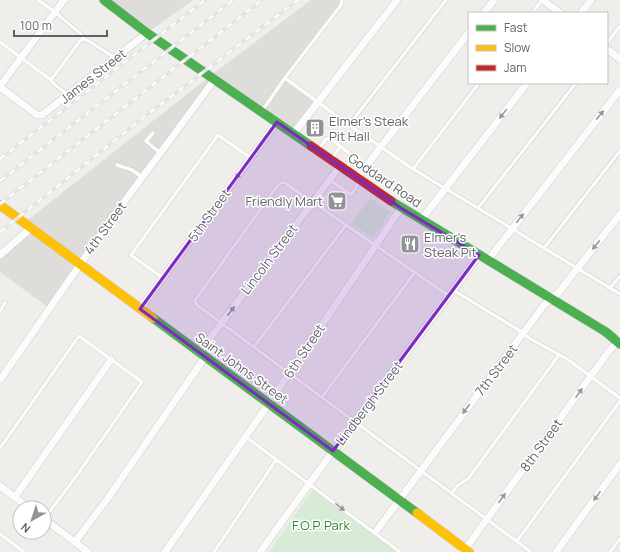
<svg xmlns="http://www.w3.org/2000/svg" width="620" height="552" font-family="Manrope,sans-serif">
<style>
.industrial{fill:#dfddda}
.green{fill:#d8ebd6}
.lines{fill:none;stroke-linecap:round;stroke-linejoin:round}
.lane-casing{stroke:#cbcccc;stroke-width:4.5}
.street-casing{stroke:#cbcccc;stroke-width:8}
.fast-casing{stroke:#cacacb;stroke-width:10}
.slow-casing{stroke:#cacacb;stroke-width:10}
.jam-casing{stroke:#cacacb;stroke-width:10}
.lane{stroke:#fdfcfc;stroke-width:3.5}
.street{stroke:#fdfcfc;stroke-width:7}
.fast{stroke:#4caf50;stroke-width:9}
.slow{stroke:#ffc107;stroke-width:9}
.jam{stroke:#c62828;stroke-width:9}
.rail-casing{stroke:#e4e4e4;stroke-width:3.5}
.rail{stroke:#fff;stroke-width:2;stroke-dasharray:6;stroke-linecap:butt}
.oneway{fill:#96999c}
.marked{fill:#7b2cbf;fill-opacity:0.2;stroke:#7b2cbf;stroke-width:3;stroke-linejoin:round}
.labels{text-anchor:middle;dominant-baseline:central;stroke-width:3;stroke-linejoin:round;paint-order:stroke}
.street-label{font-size:13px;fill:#5f6368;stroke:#fff}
.poi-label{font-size:13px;fill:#5f6368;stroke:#fff;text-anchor:start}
.park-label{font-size:13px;fill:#348238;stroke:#fff}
</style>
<rect width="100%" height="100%" fill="#efeeea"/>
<path class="industrial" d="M 104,0 L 193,0 L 147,33 Z
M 311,0 L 340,0 L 341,5 L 286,78 L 318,102 L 294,133 L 215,79 L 49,308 L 0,272 L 0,255 L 31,229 L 24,223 L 210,76 Z"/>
<path class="green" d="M 370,198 L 391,212 L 373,238 L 351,224 Z
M 315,486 L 403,552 L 269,552 Z"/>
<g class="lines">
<defs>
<path id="lane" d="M 38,0 L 55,12 L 83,36 L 83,39
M 342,0 L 341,5 L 285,78 L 349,125 L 413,169 L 620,294
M 532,13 L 542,0
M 0,42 L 51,80
M 607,43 L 620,26
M 67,95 C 63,89 55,87 51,80 L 80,41 L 83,39 L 87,40 L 115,58
M 262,111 L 285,78
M 349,125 L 446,0
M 153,133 L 146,141 L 160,153
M 318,150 L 326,139 L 328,139 L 332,140 L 353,156 L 346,169
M 332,159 L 340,146
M 117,165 L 132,170 L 142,177
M 413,169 L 479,83
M 330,180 L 351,195 L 360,181
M 478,208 L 576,83
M 544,248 L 620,151
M 163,278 L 131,255 L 218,135 L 251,158
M 610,288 L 620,276
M 453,290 L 517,329 L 529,338 L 567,359 L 620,398
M 449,296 L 285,183 L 283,182 L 278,185 L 196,299 L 195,302 L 197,305 L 531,552
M 0,311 L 5,303
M 254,347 L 346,225
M 322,397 L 415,272
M 246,437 L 400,552
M 0,448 L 79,336 L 142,382 L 75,478 L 44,519
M 452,493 L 458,485 L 468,479 L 559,355
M 0,534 L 24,552
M 517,541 L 620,401
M 214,552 L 276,460
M 610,552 L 620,539"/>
<path id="street" d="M 543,0 L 560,13
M 484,13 L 494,0
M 581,13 L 591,0
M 607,49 L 620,59
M 0,86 L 64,0
M 0,87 L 37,115 L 42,115 L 147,33
M 294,133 L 397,0
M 357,178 L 469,32
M 421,220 L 527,83
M 0,255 L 31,228
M 488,260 L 620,90
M 140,309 L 277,122
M 199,353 L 340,166
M 0,380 L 113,217 L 215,79
M 0,486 L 29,508
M 15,497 L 111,360
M 44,519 L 88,552
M 377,530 L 544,305 L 559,292 L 620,214
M 75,542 L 108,498 L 205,357
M 165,552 L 265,409 L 401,208
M 260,552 L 309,484 L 479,255
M 463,552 L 609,351 L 620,339
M 556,552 L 620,464"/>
<path id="fast" d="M 104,0 L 147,33 L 311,146
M 391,201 L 606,332 L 620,344
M 153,318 L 417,513"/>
<path id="slow" d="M 0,205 L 153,318
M 417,513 L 469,552"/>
<path id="jam" d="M 311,146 L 391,201"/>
</defs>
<use href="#lane" class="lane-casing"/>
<use href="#street" class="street-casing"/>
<use href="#fast" class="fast-casing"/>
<use href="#slow" class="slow-casing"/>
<use href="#jam" class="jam-casing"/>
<use href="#lane" class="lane"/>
<use href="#street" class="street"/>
<use href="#fast" class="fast"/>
<use href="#slow" class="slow"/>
<use href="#jam" class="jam"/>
<defs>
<path id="rail" d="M 0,159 L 205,0
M 0,181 L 233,0
M 0,204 L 262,0
M 0,232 L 148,114 L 298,0"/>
</defs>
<use href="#rail" class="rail-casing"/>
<use href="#rail" class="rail"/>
</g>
<defs><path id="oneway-solid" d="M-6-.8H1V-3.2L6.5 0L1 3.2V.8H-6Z"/></defs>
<g class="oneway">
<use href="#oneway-solid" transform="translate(503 114) rotate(128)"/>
<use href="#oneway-solid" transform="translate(600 115) rotate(-52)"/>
<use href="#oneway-solid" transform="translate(239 174) rotate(126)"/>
<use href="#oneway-solid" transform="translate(520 218) rotate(-52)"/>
<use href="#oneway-solid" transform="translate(596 245) rotate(128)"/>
<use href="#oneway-solid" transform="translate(231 311) rotate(-53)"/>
<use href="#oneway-solid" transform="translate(579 393) rotate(-54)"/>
<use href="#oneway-solid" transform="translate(466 409) rotate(127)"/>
<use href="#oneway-solid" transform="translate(597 496) rotate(126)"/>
<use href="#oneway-solid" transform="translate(502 498) rotate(-54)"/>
<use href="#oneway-solid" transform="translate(340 507) rotate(37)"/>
</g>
<path class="marked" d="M 277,122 L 401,208 L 479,255 L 333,451 L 140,309 Z"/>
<defs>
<symbol id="building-square" viewBox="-11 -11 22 22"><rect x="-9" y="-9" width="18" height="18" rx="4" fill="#919496" stroke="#fff"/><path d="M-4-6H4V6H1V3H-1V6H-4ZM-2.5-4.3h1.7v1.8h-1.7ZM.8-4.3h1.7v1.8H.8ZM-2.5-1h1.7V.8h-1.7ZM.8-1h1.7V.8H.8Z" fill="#fff"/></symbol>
<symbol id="supermarket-square" viewBox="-11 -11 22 22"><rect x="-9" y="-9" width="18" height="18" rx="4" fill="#919496" stroke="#fff"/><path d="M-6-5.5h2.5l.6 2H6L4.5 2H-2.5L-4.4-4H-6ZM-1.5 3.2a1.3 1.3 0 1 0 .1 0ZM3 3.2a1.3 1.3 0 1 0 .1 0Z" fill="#fff"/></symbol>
<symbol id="restaurant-square" viewBox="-11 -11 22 22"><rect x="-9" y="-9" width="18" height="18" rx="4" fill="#919496" stroke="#fff"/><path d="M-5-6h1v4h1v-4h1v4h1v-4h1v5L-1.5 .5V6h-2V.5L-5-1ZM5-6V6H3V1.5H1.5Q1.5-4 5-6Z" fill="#fff"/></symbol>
</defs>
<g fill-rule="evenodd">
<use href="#building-square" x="304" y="117" width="22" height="22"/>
<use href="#supermarket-square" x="326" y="190" width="22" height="22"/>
<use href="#restaurant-square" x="399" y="233" width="22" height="22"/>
</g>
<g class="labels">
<g class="street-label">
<text transform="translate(93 76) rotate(-38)">James Street</text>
<text transform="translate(385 180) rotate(34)">Goddard Road</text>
<text transform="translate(209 215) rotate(-54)">5th Street</text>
<text transform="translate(105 228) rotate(-54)">4th Street</text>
<text transform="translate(269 259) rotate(-53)">Lincoln Street</text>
<text transform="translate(304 351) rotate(-56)">6th Street</text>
<text transform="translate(242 368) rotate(36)">Saint Johns Street</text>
<text transform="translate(496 370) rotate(-53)">7th Street</text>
<text transform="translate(369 403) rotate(-53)">Lindbergh Street</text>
<text transform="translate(541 445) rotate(-54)">8th Street</text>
</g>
<g class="poi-label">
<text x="329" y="121">Elmer's Steak<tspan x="329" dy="15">Pit Hall</tspan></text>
<text x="323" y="201" text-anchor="end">Friendly Mart</text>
<text x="424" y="237">Elmer's<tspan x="424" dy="15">Steak Pit</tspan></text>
</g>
<g class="park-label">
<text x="321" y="525">F.O.P. Park</text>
</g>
</g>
<rect x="468" y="12" width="140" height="72" fill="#ffffff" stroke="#bfc1c3"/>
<rect x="476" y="25" width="20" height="6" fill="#4caf50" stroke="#bfc1c3"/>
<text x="504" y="32" font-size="12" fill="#5f6368">Fast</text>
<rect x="476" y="45" width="20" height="6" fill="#ffc107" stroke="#bfc1c3"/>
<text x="504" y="52" font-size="12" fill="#5f6368">Slow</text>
<rect x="476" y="65" width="20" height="6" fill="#c62828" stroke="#bfc1c3"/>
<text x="504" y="72" font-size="12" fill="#5f6368">Jam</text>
<g transform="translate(32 520) rotate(219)"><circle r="19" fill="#ffffff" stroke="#bfc1c3"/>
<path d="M0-3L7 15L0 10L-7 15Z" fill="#919496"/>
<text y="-6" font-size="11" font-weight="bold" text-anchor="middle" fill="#5f6368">N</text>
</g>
<path d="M14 30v6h93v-6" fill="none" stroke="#5f6368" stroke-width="2"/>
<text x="20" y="30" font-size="12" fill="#5f6368" stroke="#ffffff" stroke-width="3" paint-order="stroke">100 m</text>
</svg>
